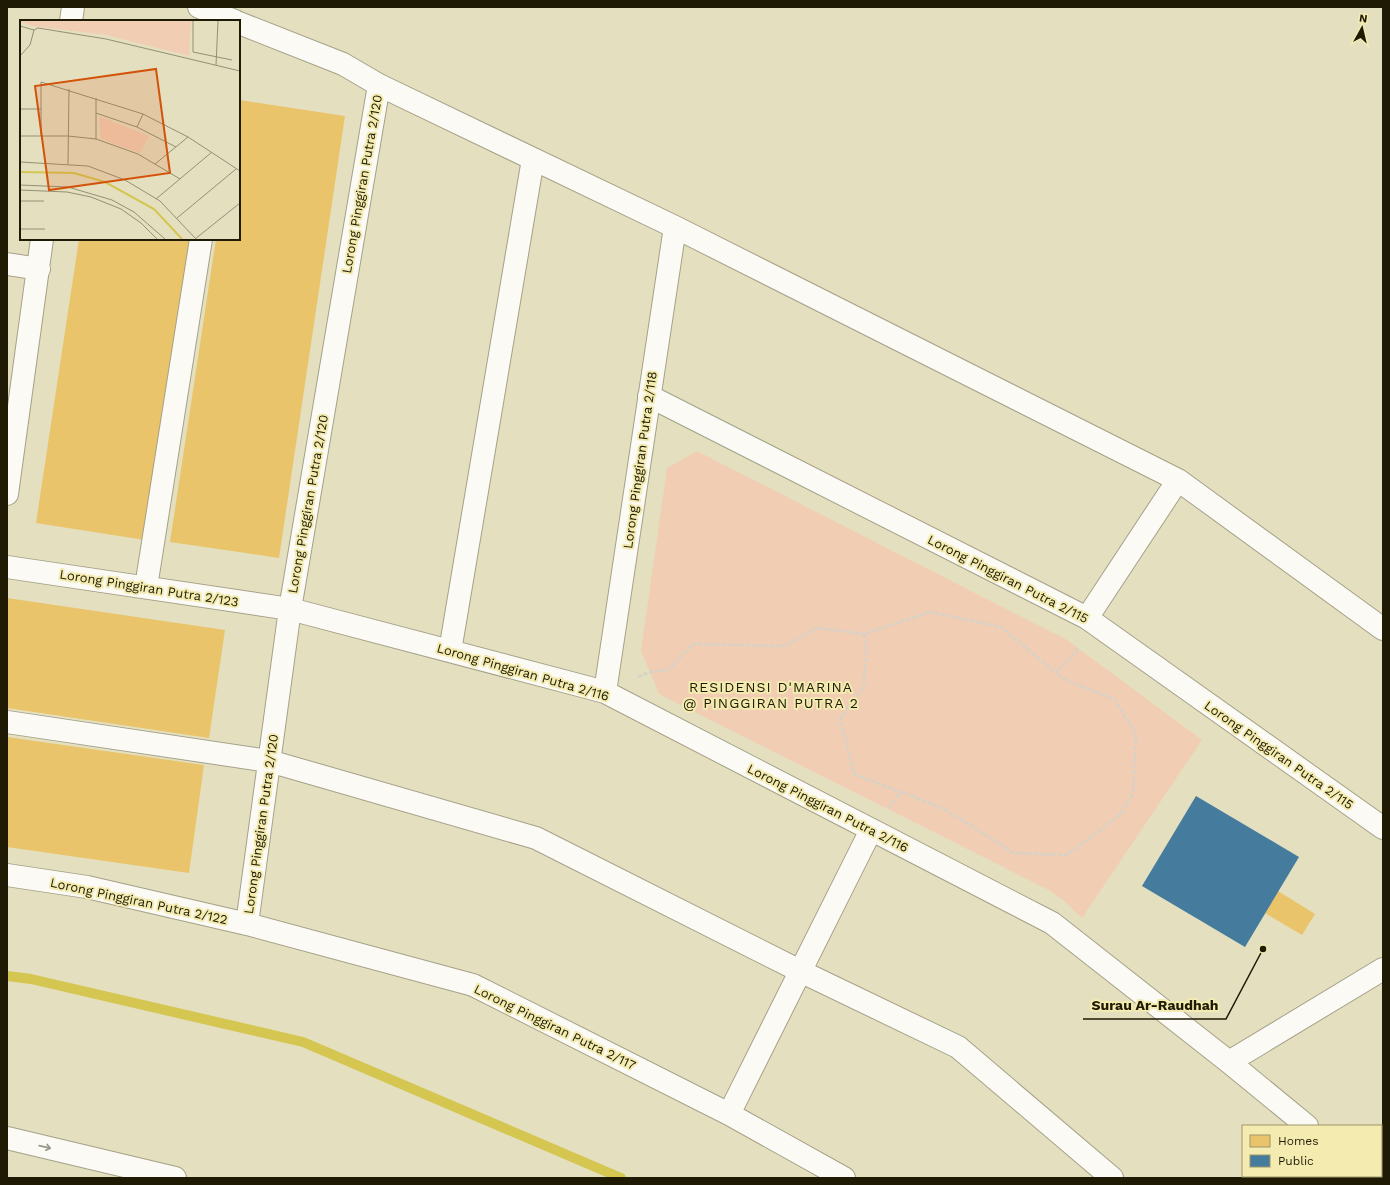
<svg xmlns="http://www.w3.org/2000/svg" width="1390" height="1185" font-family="'Work Sans',sans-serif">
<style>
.green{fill:#f1ceb3}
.homes{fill:#e9c46a}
.public{fill:#457b9d}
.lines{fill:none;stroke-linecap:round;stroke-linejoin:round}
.stream{stroke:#d5c651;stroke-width:10}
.minor-casing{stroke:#a5a188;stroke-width:24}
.path{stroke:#d5d2c9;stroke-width:2.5;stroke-dasharray:4 2;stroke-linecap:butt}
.minor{stroke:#fbfaf5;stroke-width:22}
.oneway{stroke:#989589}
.labels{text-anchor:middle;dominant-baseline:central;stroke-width:4;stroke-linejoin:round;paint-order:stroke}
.street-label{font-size:13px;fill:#1e1a04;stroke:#f3ebb0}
.neighbourhood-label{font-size:14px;letter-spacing:1px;fill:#1e1a04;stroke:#f3ebb0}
.inset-river{fill:none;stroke:#d5c651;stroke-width:2}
.inset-road{fill:none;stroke:#959074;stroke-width:1}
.view{fill:#d4530b;fill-opacity:0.15;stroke:#d4530b;stroke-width:2}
.inset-edge{fill:none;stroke:#1e1a04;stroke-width:2}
.leader{fill:none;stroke:#1e1a04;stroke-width:1.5}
.callout-dot{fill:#1e1a04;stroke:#f3ebb0;stroke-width:1.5}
.callout-label{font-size:14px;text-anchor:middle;font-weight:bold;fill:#1e1a04;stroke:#f3ebb0;stroke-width:4;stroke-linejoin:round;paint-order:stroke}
</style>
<rect width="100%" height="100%" fill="#e4dfbf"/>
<path class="green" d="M 697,451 L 1067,640 L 1202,740 L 1082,918 L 1063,900 L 1047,889 L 659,694 L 641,651 L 667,468 Z"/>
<path class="homes" d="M 239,100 L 345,116 L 279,558 L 170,542 L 216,239 L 239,239 Z
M 79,239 L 190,239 L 145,540 L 36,523 Z
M 7,598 L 225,630 L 209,738 L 7,708 Z
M 7,737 L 204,765 L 189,873 L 7,847 Z
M 1278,891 L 1315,914 L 1302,935 L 1265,913 Z"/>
<path class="public" d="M 1196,796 L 1299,857 L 1245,947 L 1142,886 Z"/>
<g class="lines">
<path class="stream" d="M 7,976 L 31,979 L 303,1042 L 621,1178"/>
<defs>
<path id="minor" d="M 199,7 L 235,21
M 71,21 L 73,7
M 239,23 L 343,64 L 379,85 L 675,227 L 1178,480 L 1383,629
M 7,264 L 39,269
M 649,396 L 1087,618 L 1383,828
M 7,494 L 42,239
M 7,567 L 290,609 L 605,692 L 1052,923 L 1229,1062 L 1307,1126
M 146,587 L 201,239
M 1087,618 L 1178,480
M 450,651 L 533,159
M 605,692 L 675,227
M 7,722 L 269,761 L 536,838 L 800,971 L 958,1047 L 1112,1178
M 7,875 L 87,887 L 247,924 L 473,985 L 729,1114 L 844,1178
M 247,924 L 290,609 L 379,85
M 1229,1062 L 1383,969
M 729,1114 L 871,830
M 7,1138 L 175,1178
M 1381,1157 L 1383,1156
M 1367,1176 L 1370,1178"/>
</defs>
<use href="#minor" class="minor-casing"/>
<path class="path" d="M 864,634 L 866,645 L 864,686 L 840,719 L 854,774 L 900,792
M 638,677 L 649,672 L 668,670 L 693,644 L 784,646 L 817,628 L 864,634 L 930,612 L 1001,627 L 1056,673 L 1079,648
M 889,807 L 901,792 L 907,794 L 946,810 L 1014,853 L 1067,855 L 1121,814 L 1133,793 L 1136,733 L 1114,699 L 1068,681 L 1056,673"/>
<use href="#minor" class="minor"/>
</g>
<defs><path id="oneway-shaft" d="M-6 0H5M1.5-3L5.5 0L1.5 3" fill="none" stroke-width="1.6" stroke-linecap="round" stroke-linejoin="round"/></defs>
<use class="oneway" href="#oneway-shaft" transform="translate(45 1147) rotate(13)"/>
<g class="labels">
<g class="street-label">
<text transform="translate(362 184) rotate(-80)">Lorong Pinggiran Putra 2/120</text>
<text transform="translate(640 460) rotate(-82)">Lorong Pinggiran Putra 2/118</text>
<text transform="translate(308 504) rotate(-80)">Lorong Pinggiran Putra 2/120</text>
<text transform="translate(1008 579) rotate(27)">Lorong Pinggiran Putra 2/115</text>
<text transform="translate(149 588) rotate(9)">Lorong Pinggiran Putra 2/123</text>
<text transform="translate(523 672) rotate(16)">Lorong Pinggiran Putra 2/116</text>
<text transform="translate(1279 755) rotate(35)">Lorong Pinggiran Putra 2/115</text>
<text transform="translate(828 808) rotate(27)">Lorong Pinggiran Putra 2/116</text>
<text transform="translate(261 824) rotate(-82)">Lorong Pinggiran Putra 2/120</text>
<text transform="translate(139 901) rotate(12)">Lorong Pinggiran Putra 2/122</text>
<text transform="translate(555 1027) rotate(26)">Lorong Pinggiran Putra 2/117</text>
</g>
<g class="neighbourhood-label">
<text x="771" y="687">RESIDENSI D'MARINA<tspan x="771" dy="16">@ PINGGIRAN PUTRA 2</tspan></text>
</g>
</g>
<g transform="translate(20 20)">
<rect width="220" height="220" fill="#e4dfbf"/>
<path d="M 0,1 L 171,1 L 169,36 L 86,15 L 12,6 ZM 81,97 L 129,116 L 120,133 L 81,119 L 79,99 Z" fill="#f1ceb3"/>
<path class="inset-river" d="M 0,152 L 54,153 L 85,162 L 134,189 L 162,219"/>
<path class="inset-road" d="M 173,1 L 173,32 L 212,40M 0,6 L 14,10M 0,36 L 10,25 L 14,10 L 18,8 L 86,19 L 220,51M 196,45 L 198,1M 0,89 L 21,89M 76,93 L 117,107 L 156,127M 117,107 L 123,94M 0,116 L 48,116 L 76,119 L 118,134 L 160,159M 21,116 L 21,62 L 123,94 L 168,117 L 220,151M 76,119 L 76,78M 0,142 L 68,146 L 105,160 L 140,181 L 176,219M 48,144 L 49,69M 135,144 L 168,117M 0,165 L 48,167 L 92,180 L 114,192 L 145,219M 0,170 L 47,172 L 71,177 L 101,189 L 121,203 L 137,219M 136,179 L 192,132M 0,181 L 24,181M 157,198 L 216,149M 0,209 L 25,209M 175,219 L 220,183"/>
<path class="view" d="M 136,49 L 150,153 L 29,170 L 15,66 Z"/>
<rect width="220" height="220" class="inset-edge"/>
</g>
<path class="leader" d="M1263 949L1226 1019H1083"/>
<circle class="callout-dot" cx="1263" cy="949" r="4"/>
<g class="callout-label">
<text x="1155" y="1010">Surau Ar-Raudhah</text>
</g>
<rect width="1390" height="1185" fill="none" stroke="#1e1a04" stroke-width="16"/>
<rect x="1242" y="1125" width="140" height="52" fill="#f3ebb0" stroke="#9e976b"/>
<rect x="1250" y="1135" width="20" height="12" fill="#e9c46a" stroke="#9e976b"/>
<text x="1278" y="1145" font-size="12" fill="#1e1a04">Homes</text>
<rect x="1250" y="1155" width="20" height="12" fill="#457b9d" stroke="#9e976b"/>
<text x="1278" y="1165" font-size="12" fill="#1e1a04">Public</text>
<g transform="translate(1362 28) rotate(8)" stroke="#f3ebb0" stroke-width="3" paint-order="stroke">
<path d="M0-3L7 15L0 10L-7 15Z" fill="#1e1a04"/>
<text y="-6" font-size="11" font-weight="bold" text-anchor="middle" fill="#1e1a04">N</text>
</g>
</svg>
